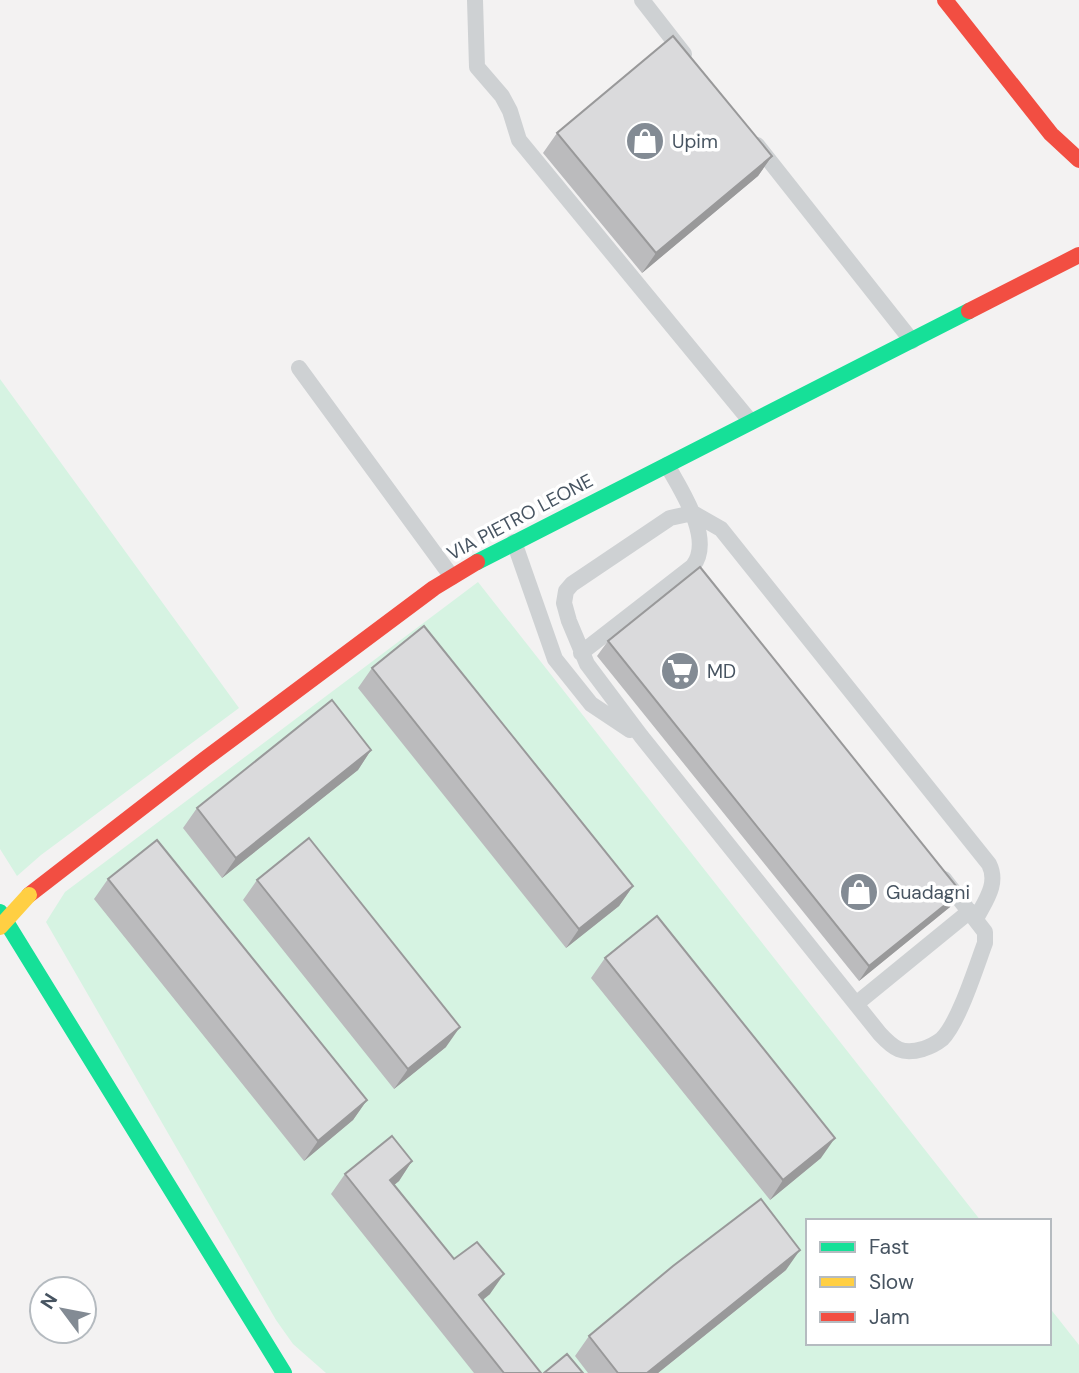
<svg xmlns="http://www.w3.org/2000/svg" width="1079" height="1373" font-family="'DM Sans',sans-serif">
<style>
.grass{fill:#d6f3e2}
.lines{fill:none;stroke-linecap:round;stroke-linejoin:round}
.lane{stroke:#ced1d3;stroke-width:16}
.fast{stroke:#16e098;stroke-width:16}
.jam{stroke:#f24e42;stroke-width:16}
.slow-bridge{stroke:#ffcf43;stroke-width:16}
.wall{fill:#bbbbbd}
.shaded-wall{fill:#99999a}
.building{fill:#dadadc;stroke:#99999a;stroke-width:2}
.labels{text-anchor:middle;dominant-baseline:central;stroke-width:7;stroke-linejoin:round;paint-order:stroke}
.poi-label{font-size:19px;fill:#475461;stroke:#fff;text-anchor:start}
.street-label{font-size:19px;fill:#475461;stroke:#fff}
</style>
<rect width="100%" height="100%" fill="#f3f2f2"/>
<path class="grass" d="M 0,379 L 239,708 L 41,855 L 17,876 L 0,849 Z
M 478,582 L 981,1221 L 808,1221 L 808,1343 L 1049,1343 L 1049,1307 L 1079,1345 L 1079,1373 L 326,1373 L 293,1344 L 276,1320 L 46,922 L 65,892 Z"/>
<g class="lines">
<path class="lane" d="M 475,0 L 477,67 L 502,96 L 510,111 L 519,140 L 751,422
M 642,0 L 684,54
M 757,145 L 912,341
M 299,368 L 452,577
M 514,542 L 555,659 L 591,704 L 630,730
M 581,653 L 693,566 C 714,539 681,490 667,465
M 944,879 L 985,932 L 985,943 C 976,967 959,1022 942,1039 C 937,1043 929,1047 923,1049 C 902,1055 894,1049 880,1034 L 641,736 L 587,664 L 569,621 L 564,603 L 566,591 L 572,584 L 670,518 L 693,513 L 721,529 L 989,864 C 999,884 985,901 976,919
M 856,1004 L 970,911"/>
<path class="fast" d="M 477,562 L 969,311
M 0,912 L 284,1373"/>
<path class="jam" d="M 945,0 L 1051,134 L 1079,160
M 969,311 L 1079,255
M 29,895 L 205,759 L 434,588 L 477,562"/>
<path class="slow-bridge" d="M 0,927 L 29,895"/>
</g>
<path class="wall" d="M 557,133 L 772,156 L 758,176 L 642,273 L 543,153 Z
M 608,641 L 950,907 L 859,981 L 597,656 Z
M 372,668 L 633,886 L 619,906 L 566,948 L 358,688 Z
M 371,750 L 358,770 L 222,878 L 183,828 L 197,808 Z
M 108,879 L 367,1100 L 353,1120 L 304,1161 L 94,899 Z
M 257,880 L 446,1047 L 394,1089 L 243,900 Z
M 605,958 L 821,1158 L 770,1200 L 591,978 Z
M 412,1161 L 399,1181 L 394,1185 L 454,1259 L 490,1294 L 483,1300 L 541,1373 L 474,1373 L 331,1194 L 345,1174 Z
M 786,1270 L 658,1373 L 588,1373 L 575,1356 L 589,1336 Z"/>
<path class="shaded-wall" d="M 772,156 L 758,176 L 642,273 L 656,253 Z
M 371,750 L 358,770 L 222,878 L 236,858 Z
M 633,886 L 619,906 L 566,948 L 579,929 Z
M 961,892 L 950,907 L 859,981 L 869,966 Z
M 460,1027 L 446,1047 L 394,1089 L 408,1069 Z
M 367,1100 L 353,1120 L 304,1161 L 318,1141 Z
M 835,1138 L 821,1158 L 770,1200 L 783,1180 Z
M 412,1161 L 399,1181 L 376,1200 L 390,1180 Z
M 800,1250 L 786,1270 L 658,1373 L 647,1373 Z
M 504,1274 L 490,1294 L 465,1314 L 479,1295 Z"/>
<path class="building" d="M 673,36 L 772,156 L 656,253 L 557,133 Z
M 700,567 L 961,892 L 869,966 L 608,641 Z
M 424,626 L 633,886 L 579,929 L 372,668 Z
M 332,700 L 371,750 L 236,858 L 197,808 Z
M 309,838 L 460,1027 L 408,1069 L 257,880 Z
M 157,840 L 367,1100 L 318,1141 L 108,879 Z
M 657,916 L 835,1138 L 783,1180 L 605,958 Z
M 392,1136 L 412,1161 L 390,1180 L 454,1259 L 477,1242 L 504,1274 L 479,1295 L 541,1373 L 504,1373 L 345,1174 Z
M 761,1199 L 800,1250 L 647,1373 L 618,1373 L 589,1336 L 673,1266 Z
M 567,1354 L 583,1373 L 544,1373 Z"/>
<defs>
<symbol id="shop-disc" viewBox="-11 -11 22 22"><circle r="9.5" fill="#838b94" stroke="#fff"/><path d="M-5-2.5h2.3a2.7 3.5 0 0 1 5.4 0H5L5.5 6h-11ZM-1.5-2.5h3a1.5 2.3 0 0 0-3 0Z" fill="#fff"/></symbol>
<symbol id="supermarket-disc" viewBox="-11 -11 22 22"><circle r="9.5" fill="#838b94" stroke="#fff"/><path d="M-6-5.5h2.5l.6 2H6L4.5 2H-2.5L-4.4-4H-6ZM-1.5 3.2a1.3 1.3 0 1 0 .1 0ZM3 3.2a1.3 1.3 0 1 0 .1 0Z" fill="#fff"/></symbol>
</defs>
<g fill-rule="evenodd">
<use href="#shop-disc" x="623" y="119" width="44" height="44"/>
<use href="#supermarket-disc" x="658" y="649" width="44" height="44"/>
<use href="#shop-disc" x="837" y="870" width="44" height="44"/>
</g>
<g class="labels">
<g class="poi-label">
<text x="672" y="141">Upim</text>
<text x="707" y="671">MD</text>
<text x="886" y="892">Guadagni</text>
</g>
<g class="street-label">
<text transform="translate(520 517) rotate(-28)">VIA PIETRO LEONE</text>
</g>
</g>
<rect x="806" y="1219" width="245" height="126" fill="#ffffff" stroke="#b5bbc0" stroke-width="2"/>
<rect x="820" y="1242" width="35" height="10" fill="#16e098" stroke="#b5bbc0" stroke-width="2"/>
<text x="869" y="1254" font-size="21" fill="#475461">Fast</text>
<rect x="820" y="1277" width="35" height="10" fill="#ffcf43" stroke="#b5bbc0" stroke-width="2"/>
<text x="869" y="1289" font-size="21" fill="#475461">Slow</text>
<rect x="820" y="1312" width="35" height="10" fill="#f24e42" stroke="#b5bbc0" stroke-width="2"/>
<text x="869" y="1324" font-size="21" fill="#475461">Jam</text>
<g transform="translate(63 1310) rotate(302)"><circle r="33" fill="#ffffff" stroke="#b5bbc0" stroke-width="2"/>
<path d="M0-5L12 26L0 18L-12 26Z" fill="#838b94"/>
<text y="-10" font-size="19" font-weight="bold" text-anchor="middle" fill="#475461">N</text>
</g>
</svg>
